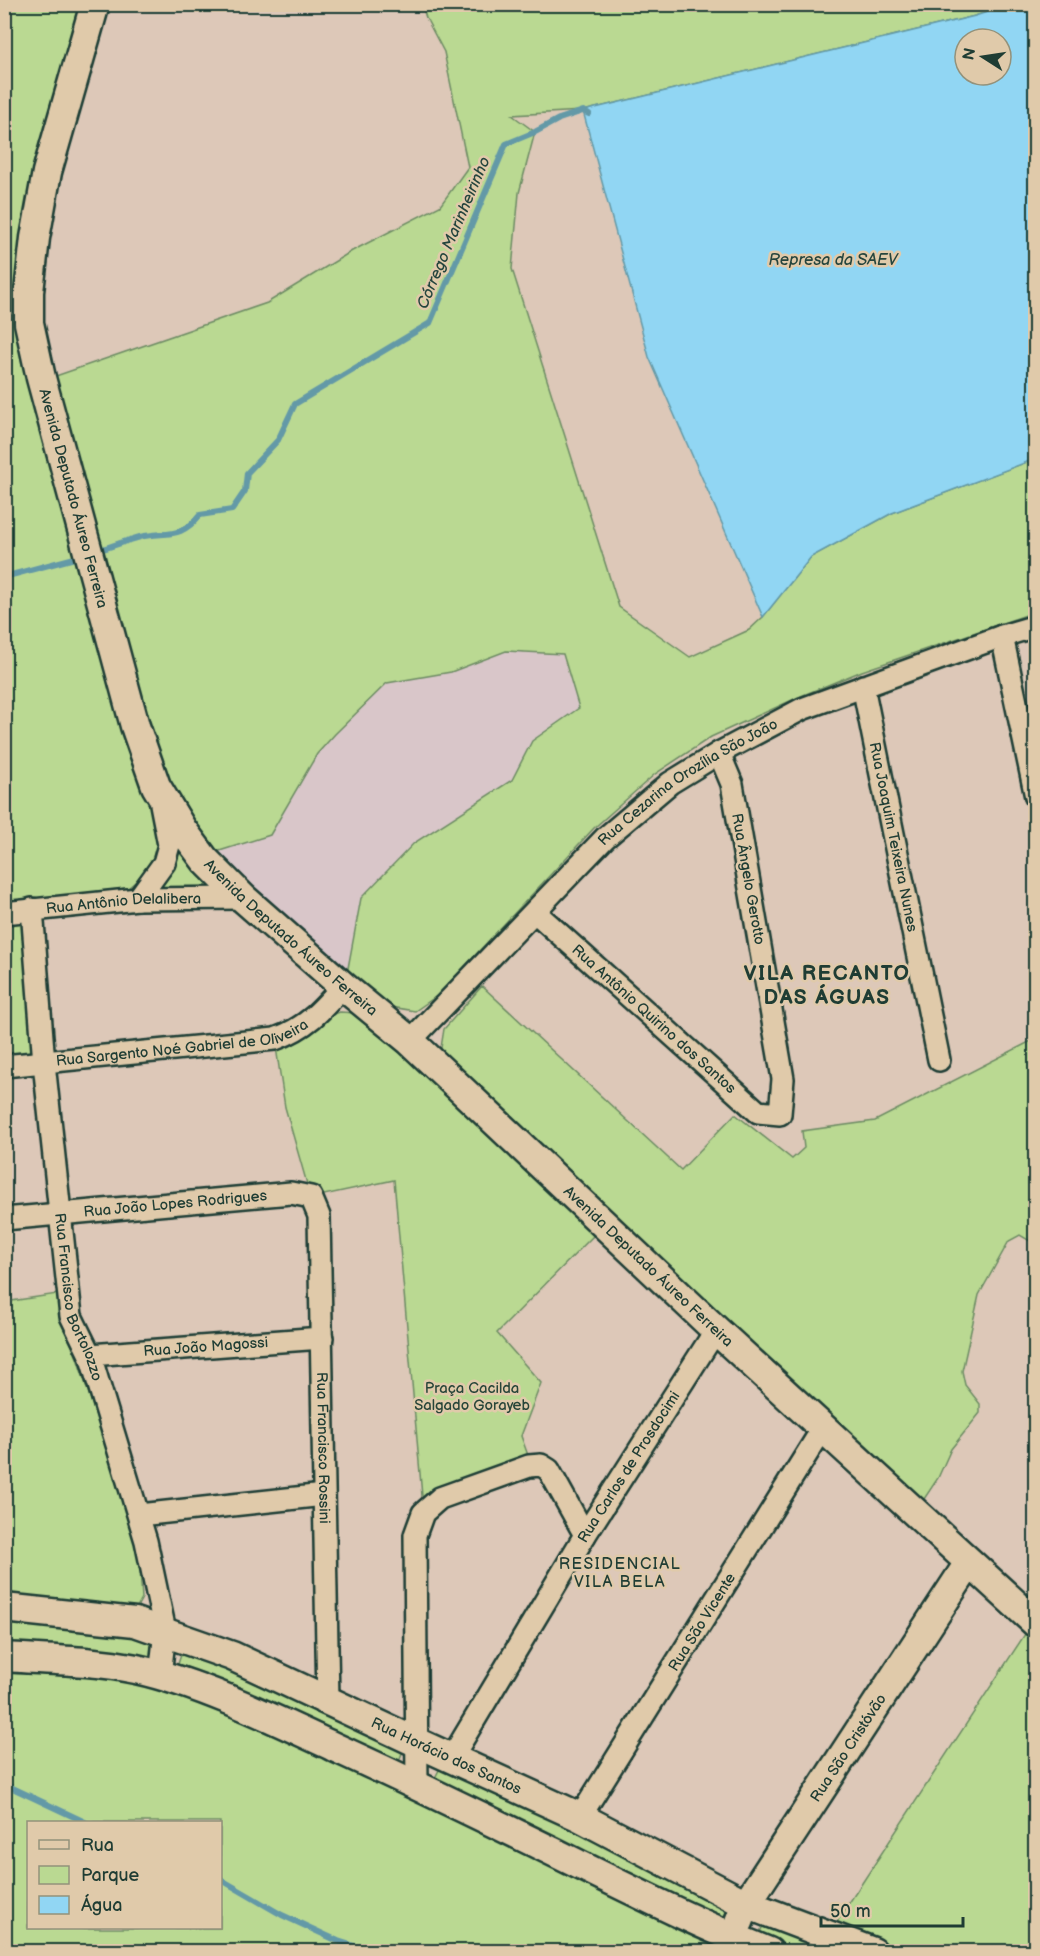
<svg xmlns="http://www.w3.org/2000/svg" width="1040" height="1956" font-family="'Balsamiq Sans',sans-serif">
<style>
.built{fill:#d9c6c9}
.green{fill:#bad992;stroke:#6c8b63;stroke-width:1.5;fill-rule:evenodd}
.water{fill:#91d6f3;stroke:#6399a7;stroke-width:1.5;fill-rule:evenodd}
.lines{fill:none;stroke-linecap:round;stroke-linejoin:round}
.stream{stroke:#6399a7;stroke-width:6}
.street-casing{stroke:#1f3d34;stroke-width:26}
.secondary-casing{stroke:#1f3d34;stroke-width:33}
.street{stroke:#e0caaa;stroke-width:21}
.secondary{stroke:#e0caaa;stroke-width:28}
.labels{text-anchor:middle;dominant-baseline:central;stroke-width:5;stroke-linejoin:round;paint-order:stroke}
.street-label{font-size:15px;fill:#1f3d34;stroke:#e0caaa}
.park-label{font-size:15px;fill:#274539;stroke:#e0caaa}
.water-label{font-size:16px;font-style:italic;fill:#25453e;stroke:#e0caaa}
.neighbourhood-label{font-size:16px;letter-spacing:1.5px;fill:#1f3d34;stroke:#e0caaa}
.district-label{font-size:21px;font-weight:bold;letter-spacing:1.5px;fill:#1f3d34;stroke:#e0caaa}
</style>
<rect width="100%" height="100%" fill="#ddc8b8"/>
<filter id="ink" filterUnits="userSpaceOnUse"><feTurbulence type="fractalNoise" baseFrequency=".0167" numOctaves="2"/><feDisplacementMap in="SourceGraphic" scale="12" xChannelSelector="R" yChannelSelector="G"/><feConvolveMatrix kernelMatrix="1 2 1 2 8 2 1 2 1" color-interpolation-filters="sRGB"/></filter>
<g filter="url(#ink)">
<path class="built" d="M 506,651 L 562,654 L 579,708 L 532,741 L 512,780 L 414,843 L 346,979 L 213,853 L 270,835 L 317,754 L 335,734 L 387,683 L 451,672 Z"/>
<path class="green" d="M 4,5 L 86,5 L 26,349 L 63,515 L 78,557 L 156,824 L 157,852 L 147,872 L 128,888 L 5,902 Z
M 422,5 L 1009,5 L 975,16 L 583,111 L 512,115 L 535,132 L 519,193 L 512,269 L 619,607 L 690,657 L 749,630 L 763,617 L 811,557 L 892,513 L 1035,459 L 1035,612 L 862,671 L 801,696 L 711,737 L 655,774 L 594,828 L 438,995 L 415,1011 L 384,1006 L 346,979 L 361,898 L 414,843 L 512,780 L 532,741 L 579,708 L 563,654 L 506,651 L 451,672 L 387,683 L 335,734 L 317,754 L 270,835 L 213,853 L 165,784 L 50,378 L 267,303 L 352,251 L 440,206 L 468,167 L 444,52 L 426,18 Z
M 177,843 L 221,893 L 170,892 L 160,886 Z
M 20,922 L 26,926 L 36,1050 L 32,1057 L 5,1056 L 4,924 Z
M 482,986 L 681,1170 L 735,1114 L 792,1159 L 804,1148 L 802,1131 L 875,1121 L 1035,1039 L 1035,1244 L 1020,1235 L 1009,1241 L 979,1295 L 962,1371 L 965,1385 L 980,1404 L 980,1413 L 951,1449 L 938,1478 L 924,1499 L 918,1500 L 440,1054 L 444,1029 Z
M 340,1012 L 356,1013 L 597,1232 L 497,1333 L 541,1383 L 521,1436 L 529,1458 L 423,1507 L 394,1180 L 324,1195 L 316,1187 L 307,1184 L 285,1107 L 276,1047 L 322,1018 Z
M 57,1294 L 60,1315 L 77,1358 L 138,1543 L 142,1598 L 137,1607 L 5,1593 L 5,1302 Z
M 4,1618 L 136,1634 L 151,1641 L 150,1657 L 135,1659 L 5,1645 Z
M 1029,1628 L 1036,1634 L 1035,1951 L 901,1951 L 834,1926 Z
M 187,1654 L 227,1667 L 395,1743 L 402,1753 L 399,1761 L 389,1761 L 182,1672 L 178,1664 L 181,1655 Z
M 5,1666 L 132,1677 L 216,1705 L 736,1951 L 5,1952 ZM 28,1822 L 220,1822 L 220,1928 L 28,1928 Z
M 440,1768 L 575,1830 L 723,1905 L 726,1912 L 721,1921 L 439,1786 L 435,1778 Z
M 763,1926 L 847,1951 C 823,1951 773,1956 759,1934 Z"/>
<path class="water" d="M 1009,5 L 1035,5 L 1035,459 L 892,513 L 811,557 L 763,617 L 649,357 L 583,111 L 975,16 ZM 965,39 L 1001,39 L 1001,75 L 965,75 Z"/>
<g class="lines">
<path class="stream" d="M 94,552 C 110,547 125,541 140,537 C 167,531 180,540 200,515 L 232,510 L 245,491 L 247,473 L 278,440 L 295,404 L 430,323 L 506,144 L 535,132 L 559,119 L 583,111 L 589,114
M 4,577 L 82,556
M 4,1784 L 85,1822
M 220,1879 L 282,1915 L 338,1941 L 373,1952"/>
<defs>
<g id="street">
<path d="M 1002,636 L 1036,797"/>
<path id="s1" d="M 863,686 L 939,1060"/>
<path d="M 138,899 L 164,863 L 169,845 L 161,804"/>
<path id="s2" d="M 32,909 L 44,1063 L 71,1316 L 90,1355 L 146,1541 L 165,1631 L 160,1676"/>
<path id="s3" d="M 535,912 L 758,1112 L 780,1114 L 783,1079 L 732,784 L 719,753"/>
<path id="s4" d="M 4,913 L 138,899 L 243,898"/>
<path id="s5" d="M 410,1041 L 605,838 L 670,783 L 719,753 L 802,709 L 1002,636 L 1036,626"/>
<path id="s6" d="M 4,1066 L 275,1039 C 306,1028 321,1011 343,986"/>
<path id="s7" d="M 4,1219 L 291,1193 L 311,1197 L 319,1216 L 328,1701"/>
<path id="s8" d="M 90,1355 L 322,1338"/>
<path d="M 139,1515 L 324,1495"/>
<path id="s9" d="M 451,1759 L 585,1535 L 716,1330"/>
<path d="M 417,1785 L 415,1535 L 423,1513 L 440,1498 L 529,1466 L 541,1465 L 549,1470 L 585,1535"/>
<path id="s10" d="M 580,1817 L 823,1428"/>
</g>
<g id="secondary">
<path id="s11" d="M 95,4 L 47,172 L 35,238 L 29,292 L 29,323 L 41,378 L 135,726 L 156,786 L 182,829 L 205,860 L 243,898 L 343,986 L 410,1041 L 716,1330 L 1036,1623"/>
<path id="s12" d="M 4,1608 L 135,1622 L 232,1656 L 418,1743 L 580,1817 L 746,1904 L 873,1952"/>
<path d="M 4,1657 C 47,1660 93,1660 136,1669 C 200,1683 274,1719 334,1747 C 415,1784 495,1823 576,1863 C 639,1894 703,1926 769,1952"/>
<path id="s13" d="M 739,1922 L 746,1904 L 969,1563"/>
</g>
</defs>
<use href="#street" class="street-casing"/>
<use href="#secondary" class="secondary-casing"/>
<use href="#street" class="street"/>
<use href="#secondary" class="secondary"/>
</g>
</g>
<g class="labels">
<g class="street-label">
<text stroke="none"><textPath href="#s11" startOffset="508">Avenida Deputado Áureo Ferreira</textPath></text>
<text stroke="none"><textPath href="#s5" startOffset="382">Rua Cezarina Orozília São João</textPath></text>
<text stroke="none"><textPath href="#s1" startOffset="154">Rua Joaquim Teixeira Nunes</textPath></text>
<text transform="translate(748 879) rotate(80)">Rua Ângelo Gerotto</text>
<text stroke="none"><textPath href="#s4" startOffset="120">Rua Antônio Delalibera</textPath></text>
<text stroke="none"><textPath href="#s11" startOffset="1012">Avenida Deputado Áureo Ferreira</textPath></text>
<text stroke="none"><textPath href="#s3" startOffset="160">Rua Antônio Quirino dos Santos</textPath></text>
<text stroke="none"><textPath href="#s6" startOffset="180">Rua Sargento Noé Gabriel de Oliveira</textPath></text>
<text stroke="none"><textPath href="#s7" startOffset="172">Rua João Lopes Rodrigues</textPath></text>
<text stroke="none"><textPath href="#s11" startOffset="1498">Avenida Deputado Áureo Ferreira</textPath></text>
<text stroke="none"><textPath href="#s2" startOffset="392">Rua Francisco Bortolozzo</textPath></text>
<text stroke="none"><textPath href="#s8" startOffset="116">Rua João Magossi</textPath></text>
<text stroke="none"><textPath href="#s7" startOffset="561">Rua Francisco Rossini</textPath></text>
<text stroke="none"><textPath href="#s9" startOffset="342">Rua Carlos de Prosdocimi</textPath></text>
<text stroke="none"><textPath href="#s10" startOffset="230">Rua São Vicente</textPath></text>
<text stroke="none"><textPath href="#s13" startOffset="206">Rua São Cristóvão</textPath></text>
<text stroke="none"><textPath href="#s12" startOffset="471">Rua Horácio dos Santos</textPath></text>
</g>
<g class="park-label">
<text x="472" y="1388">Praça Cacilda<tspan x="472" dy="17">Salgado Gorayeb</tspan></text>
</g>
<g class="water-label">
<text transform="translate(454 233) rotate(-67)">Córrego Marinheirinho</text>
<text x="833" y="260">Represa da SAEV</text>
</g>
<g class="neighbourhood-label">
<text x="620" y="1564">RESIDENCIAL<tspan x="620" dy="18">VILA BELA</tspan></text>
</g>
<g class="district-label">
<text x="827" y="973">VILA RECANTO<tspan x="827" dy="24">DAS ÁGUAS</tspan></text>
</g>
</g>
<rect width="1040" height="1956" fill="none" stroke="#e0caaa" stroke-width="24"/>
<rect x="12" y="12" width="1016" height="1932" fill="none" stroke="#1f3d34" stroke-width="2" filter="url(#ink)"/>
<rect x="27" y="1821" width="195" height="108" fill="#e0caaa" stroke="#93927b" stroke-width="1.5"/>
<rect x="39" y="1840" width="30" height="9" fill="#e0caaa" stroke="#93927b" stroke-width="1.5"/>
<text x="81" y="1851" font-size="18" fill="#1f3d34">Rua</text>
<rect x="39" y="1866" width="30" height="18" fill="#bad992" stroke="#93927b" stroke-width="1.5"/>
<text x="81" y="1881" font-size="18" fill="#1f3d34">Parque</text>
<rect x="39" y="1896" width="30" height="18" fill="#91d6f3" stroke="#93927b" stroke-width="1.5"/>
<text x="81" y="1911" font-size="18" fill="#1f3d34">Água</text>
<g transform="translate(983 57) rotate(282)"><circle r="28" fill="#e0caaa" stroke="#93927b" stroke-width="1.5"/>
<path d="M0-4.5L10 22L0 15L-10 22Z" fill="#1f3d34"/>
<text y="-9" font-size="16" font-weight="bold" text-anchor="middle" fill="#1f3d34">N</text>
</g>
<path d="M821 1917v9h142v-9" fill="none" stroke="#1f3d34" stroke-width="3"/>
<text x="830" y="1917" font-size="18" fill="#1f3d34" stroke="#e0caaa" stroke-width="4.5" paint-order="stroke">50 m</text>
</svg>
